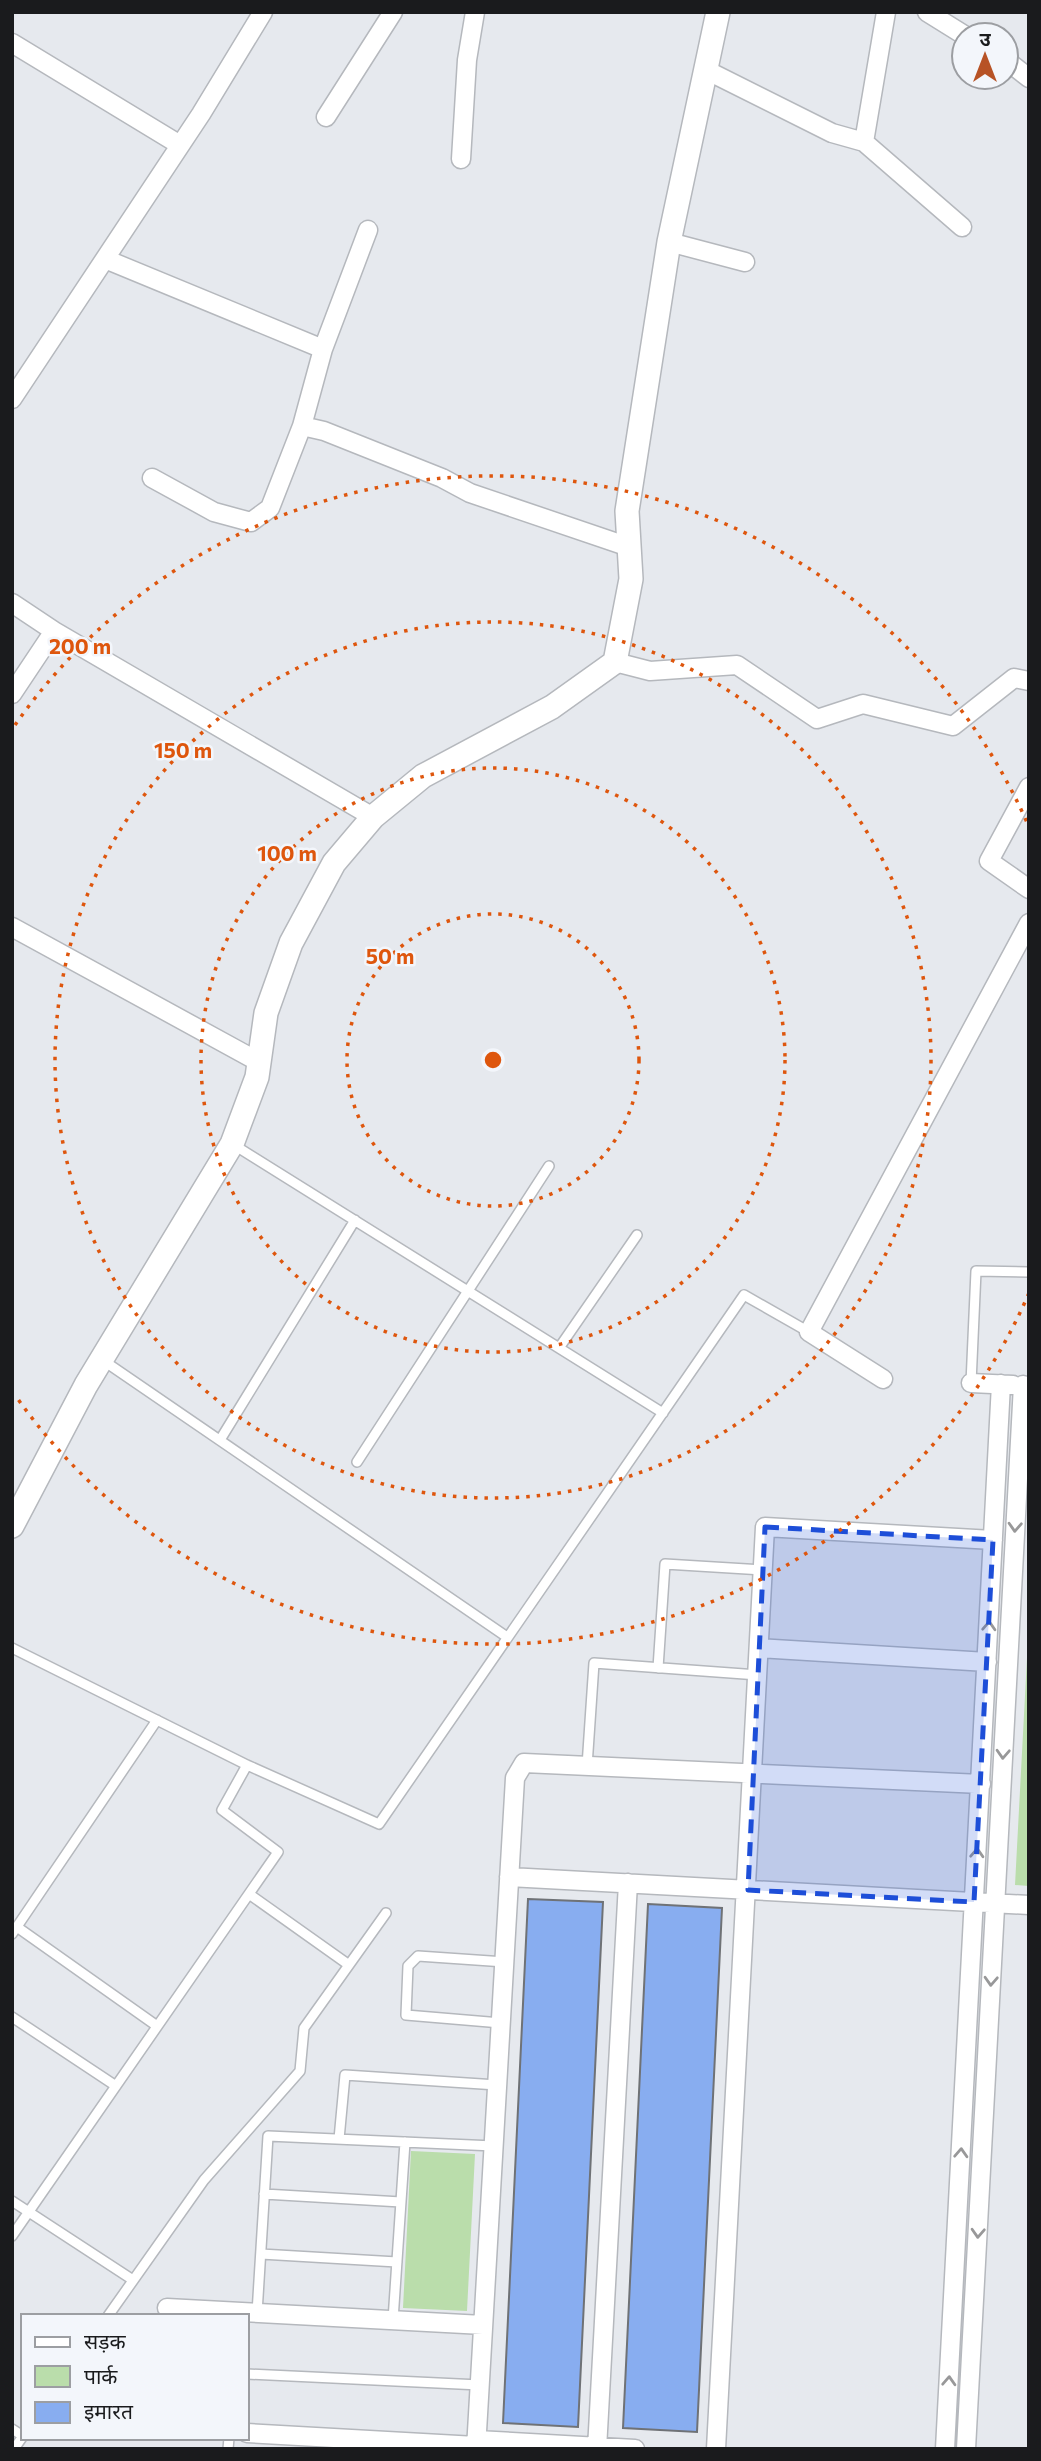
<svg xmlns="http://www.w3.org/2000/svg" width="1041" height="2461" font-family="Commissioner,'Noto Sans Devanagari',sans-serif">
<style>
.green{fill:#baddab}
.building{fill:#88adf0;stroke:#6f7276;stroke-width:2}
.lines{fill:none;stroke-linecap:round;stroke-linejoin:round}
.service-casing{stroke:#b5b8bd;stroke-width:12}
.minor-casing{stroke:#b5b8bd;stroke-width:21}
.tertiary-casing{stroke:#b5b8bd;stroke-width:26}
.service{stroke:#fff;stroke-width:9}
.minor{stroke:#fff;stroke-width:18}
.tertiary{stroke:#fff;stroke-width:23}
.oneway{stroke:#989899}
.marked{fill:#1d4ed8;fill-opacity:0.2;stroke:#1d4ed8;stroke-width:5;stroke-dasharray:14 9;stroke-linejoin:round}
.ring{fill:none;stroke:#de560d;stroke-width:3.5;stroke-dasharray:3.5 7}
.centre{fill:#de560d;stroke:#f3f6fb;stroke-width:3.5}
.ring-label{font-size:21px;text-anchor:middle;font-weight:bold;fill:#de560d;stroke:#f3f6fb;stroke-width:5;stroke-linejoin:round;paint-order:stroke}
</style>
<rect width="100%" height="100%" fill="#e6e9ee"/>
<path class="green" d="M 1029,1620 L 1029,1886 L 1015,1885 Z
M 411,2151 L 475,2154 L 467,2311 L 403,2308 Z"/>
<path class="building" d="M 528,1899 L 603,1902 L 578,2427 L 503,2423 Z
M 648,1904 L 722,1908 L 697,2432 L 623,2428 Z"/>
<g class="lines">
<defs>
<path id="service" d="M 234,1145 L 663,1413
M 559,1348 L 637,1235
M 104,1361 L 507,1637
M 971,1383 L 976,1271 L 1029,1272
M 220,1440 L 355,1220
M 357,1462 L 549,1166
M 12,1648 L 247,1765 L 379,1824 L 744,1295 L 809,1332
M 658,1668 L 665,1564 L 763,1570
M 587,1766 L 594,1663 L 758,1675
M 249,1894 L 349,1965
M 17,1927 L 157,2026
M 12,1934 L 157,1720
M 12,2017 L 116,2086
M 501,2023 L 406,2015 L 408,1966 L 418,1956 L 505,1962
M 339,2139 L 345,2075 L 497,2085
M 264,2194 L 401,2202
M 12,2201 L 133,2280
M 12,2236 L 278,1852 L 222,1810 L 247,1765
M 261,2254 L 397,2262
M 257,2313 L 268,2136 L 494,2146
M 108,2316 L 204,2180 L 300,2071 L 304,2028 L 386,1913
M 393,2320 L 405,2142
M 247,2374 L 480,2385
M 12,2429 L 23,2436
M 14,2449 L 23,2436
M 228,2449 L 229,2438"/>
<path id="minor" d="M 927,12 L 964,35
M 12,43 L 180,145
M 1006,60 L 1029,78
M 706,70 L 832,133 L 864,142 L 962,227
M 326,117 L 393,12
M 864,142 L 886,12
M 461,159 L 467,60 L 475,12
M 669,242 L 745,262
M 105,259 L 323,349
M 12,399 L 201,114 L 263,12
M 302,426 L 324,431 L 442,478 L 470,493 L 629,547
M 152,478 L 214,512 L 251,522 L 270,508 L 302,426 L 323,349 L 368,230
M 12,603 L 54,631 L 373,817
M 615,662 L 650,671 L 737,665 L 817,719 L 863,704 L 953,726 L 1014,678 L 1029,681
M 12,694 L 54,631
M 1029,787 L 989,861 L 1029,889
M 12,927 L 259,1062
M 883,1379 L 809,1332 L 1029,923
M 971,1383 L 1013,1385
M 759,1648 L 987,1662
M 509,1877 L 1029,1905
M 167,2308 L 483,2325
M 247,2433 L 476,2446
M 477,2440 L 635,2449
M 476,2449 L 515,1778 L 524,1763 L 981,1784
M 597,2449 L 628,1883
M 716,2449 L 765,1527 L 993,1540
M 945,2449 L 1001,1384
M 966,2449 L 1023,1385"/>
<path id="tertiary" d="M 12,1526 L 86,1385 L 232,1144 L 257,1077 L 266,1013 L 291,943 L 334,863 L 373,817 L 423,776 L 552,707 L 615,662 L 631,579 L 627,511 L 669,242 L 718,12"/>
</defs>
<use href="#service" class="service-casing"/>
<use href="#minor" class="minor-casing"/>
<use href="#tertiary" class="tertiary-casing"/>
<use href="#service" class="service"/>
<use href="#minor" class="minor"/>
<use href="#tertiary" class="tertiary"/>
</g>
<defs><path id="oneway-chevron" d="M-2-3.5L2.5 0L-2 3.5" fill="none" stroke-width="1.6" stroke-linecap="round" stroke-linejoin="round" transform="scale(1.75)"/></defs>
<g class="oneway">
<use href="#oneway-chevron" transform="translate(1015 1527) rotate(93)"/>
<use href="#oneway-chevron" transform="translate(989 1626) rotate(-87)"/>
<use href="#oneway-chevron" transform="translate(1003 1754) rotate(93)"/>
<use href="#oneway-chevron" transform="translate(977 1853) rotate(-87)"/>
<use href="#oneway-chevron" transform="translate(991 1981) rotate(93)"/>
<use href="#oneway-chevron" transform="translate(961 2153) rotate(-87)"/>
<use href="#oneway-chevron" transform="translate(978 2233) rotate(93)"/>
<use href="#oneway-chevron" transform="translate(949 2381) rotate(-87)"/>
</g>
<path class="marked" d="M 765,1527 L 993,1540 L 974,1902 L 748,1890 Z"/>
<g class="ring">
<circle cx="493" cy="1060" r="146"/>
<circle cx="493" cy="1060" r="292"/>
<circle cx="493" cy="1060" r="438"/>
<path d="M1029 1293A584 584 0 0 1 15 1395M15 725A584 584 0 0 1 1029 827"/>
</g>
<circle cx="493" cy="1060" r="10" class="centre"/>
<g class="ring-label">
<text x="80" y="654">200 m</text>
<text x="183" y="758">150 m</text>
<text x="287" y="861">100 m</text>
<text x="390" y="964">50 m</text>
</g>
<rect width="1041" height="2461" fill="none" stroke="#1a1b1d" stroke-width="28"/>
<rect x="21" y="2314" width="228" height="126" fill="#f3f6fb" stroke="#9c9ea2" stroke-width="2"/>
<rect x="35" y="2337" width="35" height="10" fill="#ffffff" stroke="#9c9ea2" stroke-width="2"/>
<text x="84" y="2349" font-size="21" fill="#1a1b1d">सड़क</text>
<rect x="35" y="2366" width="35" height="21" fill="#baddab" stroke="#9c9ea2" stroke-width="2"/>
<text x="84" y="2384" font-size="21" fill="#1a1b1d">पार्क</text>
<rect x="35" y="2402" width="35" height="21" fill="#88adf0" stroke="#9c9ea2" stroke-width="2"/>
<text x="84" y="2419" font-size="21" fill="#1a1b1d">इमारत</text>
<g transform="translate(985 56)"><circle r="33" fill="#f3f6fb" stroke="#9c9ea2" stroke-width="2"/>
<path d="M0-5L12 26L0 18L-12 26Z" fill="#b75225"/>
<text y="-10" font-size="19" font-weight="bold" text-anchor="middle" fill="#1a1b1d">उ</text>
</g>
</svg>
